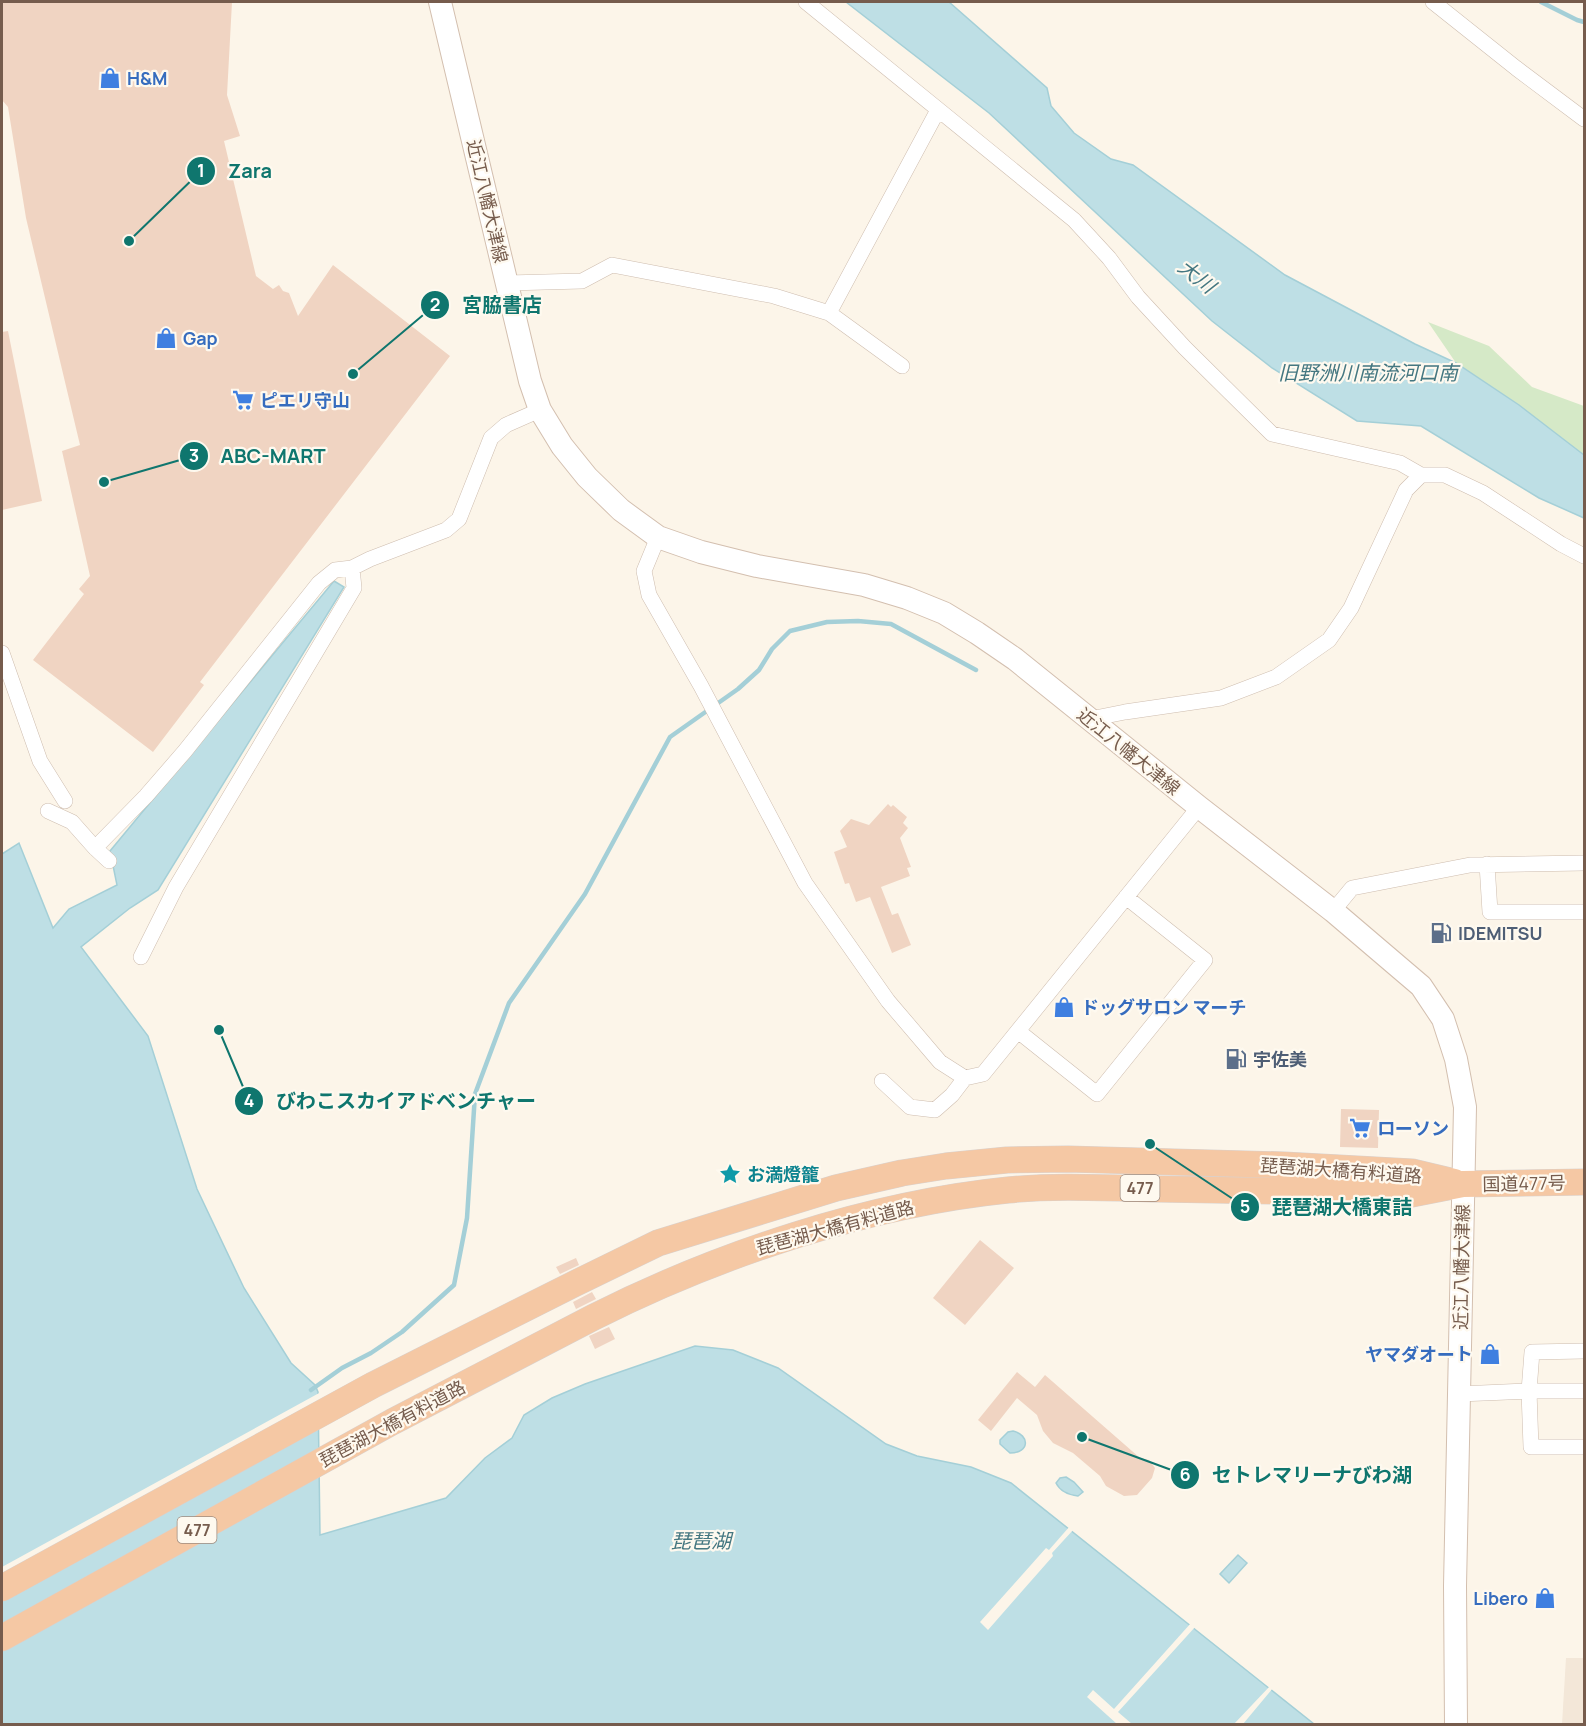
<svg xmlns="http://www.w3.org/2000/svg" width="1586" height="1726" font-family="Manrope,'Noto Sans JP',sans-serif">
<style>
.residential{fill:#f3e7d8}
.green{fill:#d5e9c7}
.water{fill:#bedfe5;stroke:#a4cfd7;stroke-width:1.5}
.pier{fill:#fcf5e9}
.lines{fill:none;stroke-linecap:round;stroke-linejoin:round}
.stream{stroke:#a4cfd7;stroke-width:4.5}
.building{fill:#f0d4c2}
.minor-casing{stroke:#cebdaf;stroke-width:16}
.secondary-casing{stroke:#d3bfaf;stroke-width:24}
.trunk-casing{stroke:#d9d1cd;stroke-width:27}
.minor{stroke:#fff;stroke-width:15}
.secondary{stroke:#fff;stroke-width:22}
.trunk{stroke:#f5c8a4;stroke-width:26}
.labels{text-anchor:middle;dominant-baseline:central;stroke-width:4.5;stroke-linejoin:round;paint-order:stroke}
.shield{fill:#fef9ef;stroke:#9f8b7e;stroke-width:1.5}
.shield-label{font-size:16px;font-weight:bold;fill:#765c4d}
.shop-label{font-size:18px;font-weight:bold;fill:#366cbe;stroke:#fef9ef;text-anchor:start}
.street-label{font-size:18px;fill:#765c4d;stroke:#fef9ef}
.service-label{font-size:18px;font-weight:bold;fill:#4e5e75;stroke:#fef9ef;text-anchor:start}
.culture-label{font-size:18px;font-weight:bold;fill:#0d838f;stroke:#fef9ef;text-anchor:start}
.water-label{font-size:20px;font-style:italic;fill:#447781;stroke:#fef9ef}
.leader{fill:none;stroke:#0f766e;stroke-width:2}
.callout-dot{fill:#0f766e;stroke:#fef9ef;stroke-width:2}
.mark-label{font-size:18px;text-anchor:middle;font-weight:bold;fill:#fff}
.callout-label{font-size:20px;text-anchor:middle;font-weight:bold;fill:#0f766e;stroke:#fef9ef;stroke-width:4.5;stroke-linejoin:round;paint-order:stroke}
</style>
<rect width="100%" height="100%" fill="#fcf5e9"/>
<path class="residential" d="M 1566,1658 L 1584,1658 L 1584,1724 L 1562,1724 Z"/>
<path class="green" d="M 1428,322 L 1489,346 L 1532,387 L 1584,406 L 1584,456 L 1519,405 L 1456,363 Z"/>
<path class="water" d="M 846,2 L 949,2 L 1047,88 L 1051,106 L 1074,133 L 1111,159 L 1133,165 L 1285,275 L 1415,344 L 1456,363 L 1519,405 L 1584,455 L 1584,518 L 1539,498 L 1421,426 L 1357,421 L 1272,368 L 1212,321 L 989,113 Z
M 334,581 L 344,587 L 158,890 L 130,908 L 81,947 L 148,1036 L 197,1189 L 244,1288 L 291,1363 L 315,1385 L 318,1392 L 320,1535 L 446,1498 L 485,1458 L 512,1438 L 524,1415 L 552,1398 L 585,1384 L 695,1346 L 733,1350 L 778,1368 L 886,1444 L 917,1456 L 971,1467 L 1011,1483 L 1314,1724 L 2,1724 L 2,854 L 19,843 L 53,928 L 69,909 L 117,885 L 110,851 Z
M 1013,1431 C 1030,1435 1030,1453 1010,1453 L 1000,1444 L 1000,1440 L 1008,1432 Z
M 1066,1477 L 1074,1482 L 1083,1492 L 1078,1496 C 1069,1495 1060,1491 1056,1483 L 1060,1478 Z
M 1238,1555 L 1247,1563 L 1229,1583 L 1220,1574 Z"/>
<path class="pier" d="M 321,1392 L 321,1426 L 2,1600 L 2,1567 Z
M 1070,1526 L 1074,1529 L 1052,1553 L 1053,1556 L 988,1630 L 980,1622 L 1046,1548 L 1049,1550 Z
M 1191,1623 L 1196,1626 L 1118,1712 L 1132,1724 L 1117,1724 L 1087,1697 L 1093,1690 L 1114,1709 Z
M 1270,1686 L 1273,1688 L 1243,1724 L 1234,1724 Z"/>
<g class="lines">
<path class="stream" d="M 1541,2 L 1577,20 L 1584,22
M 311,1390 L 342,1368 L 371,1353 L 402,1332 L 454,1285 L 467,1218 L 475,1094 L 509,1003 L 585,894 L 670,737 L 738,689 L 759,670 L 772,649 L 790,631 L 827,622 L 858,621 L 891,624 L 976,670"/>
</g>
<path class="building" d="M 2,2 L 232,2 L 227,95 L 240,136 L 224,141 L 256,276 L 273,289 L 279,285 L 283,291 L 289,293 L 298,316 L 333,265 L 450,356 L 200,682 L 204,685 L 153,752 L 33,660 L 84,594 L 79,589 L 90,576 L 62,451 L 80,445 L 26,218 L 8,107 L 2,100 Z
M 8,331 L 42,501 L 2,510 L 2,332 Z
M 888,804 L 891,807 L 893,805 L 907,817 L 903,823 L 908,828 L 900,838 L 911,867 L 907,868 L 910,876 L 881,887 L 892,915 L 898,913 L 911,945 L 892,953 L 870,897 L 856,902 L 849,883 L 845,884 L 834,852 L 847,847 L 840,831 L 851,819 L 869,825 Z
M 1341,1109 L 1379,1110 L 1378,1148 L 1340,1147 Z
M 980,1240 L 1014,1268 L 965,1325 L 933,1298 Z
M 576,1258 L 579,1265 L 560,1274 L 556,1267 Z
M 592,1292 L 596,1299 L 576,1309 L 573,1302 Z
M 609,1327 L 615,1339 L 595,1349 L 589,1336 Z
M 1017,1372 L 1035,1387 L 1045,1375 L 1140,1458 L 1149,1460 L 1155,1468 L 1152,1478 L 1137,1495 L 1124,1496 L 1106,1486 L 1100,1476 L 1073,1453 L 1053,1443 L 1043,1431 L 1037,1415 L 1017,1398 L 991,1431 L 978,1420 Z"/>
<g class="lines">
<defs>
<path id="minor" d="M 806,2 L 1074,220 L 1109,258 L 1138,297 L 1185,348 L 1272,434 L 1400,463 L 1421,475 L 1445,475 L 1483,493 L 1561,544 L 1584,556
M 1433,2 L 1516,68 L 1584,119
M 507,283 L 582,281 L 612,265 L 774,296 L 829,313 L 902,366
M 829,313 L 938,110
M 658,537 L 644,571 L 649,595 L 701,686 L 805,883 L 888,1001 L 940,1062 L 965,1078 L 983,1074 L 1199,807
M 2,653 L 40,761 L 65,801
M 1090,719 L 1125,712 L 1221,698 L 1276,677 L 1329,640 L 1351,608 L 1406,490 L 1421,475
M 48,811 L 72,822 L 95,848 L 109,861
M 95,848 L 146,796 L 185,751 L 319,583 L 335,570 L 352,568 L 370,559 L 446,530 L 459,519 L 491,438 L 506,425 L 540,410
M 1487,864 L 1490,912 L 1584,912
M 1333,911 L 1352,888 L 1470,865 L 1584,863
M 141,957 L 176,887 L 354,588 L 352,568
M 1018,1031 L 1097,1094 L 1205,960 L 1126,897
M 882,1081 L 910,1107 L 935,1110 L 952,1095 L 965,1078
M 1584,1351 L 1532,1352 L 1529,1391 L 1531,1447 L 1584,1447
M 1459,1394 L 1529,1391 L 1584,1391"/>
<path id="secondary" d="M 440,2 L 530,381 L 540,410 L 562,446 L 587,477 L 621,510 L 658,537 L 701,552 L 757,566 L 864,585 L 907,598 L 944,613 L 977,633 L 1015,659 L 1199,807 L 1333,911 L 1421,986 L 1443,1019 L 1456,1059 L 1465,1107 L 1455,1586 L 1456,1724"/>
<path id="trunk" d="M 2,1588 L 373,1385 L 574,1284 L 658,1243 L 836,1188 L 902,1173 L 946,1166 L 1007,1160 L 1068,1159 L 1284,1165 L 1412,1172 L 1454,1182
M 2,1638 L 392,1422 L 594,1317 C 719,1254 869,1204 1008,1190 C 1057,1185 1108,1188 1158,1189 C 1243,1190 1327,1192 1412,1194 L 1463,1184 L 1584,1182"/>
</defs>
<use href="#minor" class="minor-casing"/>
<use href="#secondary" class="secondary-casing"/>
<use href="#trunk" class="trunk-casing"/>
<use href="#minor" class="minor"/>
<use href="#secondary" class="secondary"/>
<use href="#trunk" class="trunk"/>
</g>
<defs>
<symbol id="shop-bare" viewBox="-9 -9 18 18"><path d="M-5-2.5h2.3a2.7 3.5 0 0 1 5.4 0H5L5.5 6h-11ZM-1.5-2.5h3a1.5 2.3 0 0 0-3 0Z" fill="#3f7fe0" stroke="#fef9ef" stroke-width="2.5" paint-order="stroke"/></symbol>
<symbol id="supermarket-bare" viewBox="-9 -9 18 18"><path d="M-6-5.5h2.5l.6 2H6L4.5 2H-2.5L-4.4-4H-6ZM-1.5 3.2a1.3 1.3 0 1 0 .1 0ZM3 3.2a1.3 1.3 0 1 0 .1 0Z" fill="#3f7fe0" stroke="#fef9ef" stroke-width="2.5" paint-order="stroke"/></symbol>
<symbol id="fuel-bare" viewBox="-9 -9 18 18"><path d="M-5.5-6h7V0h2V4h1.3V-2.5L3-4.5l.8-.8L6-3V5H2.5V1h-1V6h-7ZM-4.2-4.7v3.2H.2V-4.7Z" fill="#5c6f8a" stroke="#fef9ef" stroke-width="2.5" paint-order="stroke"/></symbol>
<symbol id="sight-bare" viewBox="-9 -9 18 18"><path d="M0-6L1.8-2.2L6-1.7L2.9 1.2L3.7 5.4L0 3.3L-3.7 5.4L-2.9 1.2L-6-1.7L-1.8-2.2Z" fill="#0f9aa8" stroke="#fef9ef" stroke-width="2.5" paint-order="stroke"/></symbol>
</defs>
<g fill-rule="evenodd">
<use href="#shop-bare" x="95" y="63" width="30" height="30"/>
<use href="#shop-bare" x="151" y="323" width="30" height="30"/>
<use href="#supermarket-bare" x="228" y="385" width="30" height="30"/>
<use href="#fuel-bare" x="1426" y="918" width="30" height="30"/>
<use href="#shop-bare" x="1049" y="992" width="30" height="30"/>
<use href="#fuel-bare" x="1221" y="1044" width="30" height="30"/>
<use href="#supermarket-bare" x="1345" y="1113" width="30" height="30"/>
<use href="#sight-bare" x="715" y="1159" width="30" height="30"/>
<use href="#shop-bare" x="1475" y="1339" width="30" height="30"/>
<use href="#shop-bare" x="1530" y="1583" width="30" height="30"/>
</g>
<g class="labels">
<g class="shield">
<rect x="1120.5" y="1175" width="39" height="26" rx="4.5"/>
<rect x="177.5" y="1517" width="39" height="26" rx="4.5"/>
</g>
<g class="shield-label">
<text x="1140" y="1188">477</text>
<text x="197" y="1530">477</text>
</g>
<g class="shop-label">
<text x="127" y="78">H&amp;M</text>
<text x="183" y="338">Gap</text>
<text x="260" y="400">ピエリ守山</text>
<text x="1081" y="1007">ドッグサロン マーチ</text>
<text x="1377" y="1128">ローソン</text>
<text x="1473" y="1354" text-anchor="end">ヤマダオート</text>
<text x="1528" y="1598" text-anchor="end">Libero</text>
</g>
<g class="street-label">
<text transform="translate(488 201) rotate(77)">近江八幡大津線</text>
<text transform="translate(1129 751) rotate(39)">近江八幡大津線</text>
<text transform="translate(1341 1170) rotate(4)">琵琶湖大橋有料道路</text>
<text transform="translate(1524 1183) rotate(-1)">国道477号</text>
<text transform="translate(835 1227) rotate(-15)">琵琶湖大橋有料道路</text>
<text transform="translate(1461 1267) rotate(-89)">近江八幡大津線</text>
<text transform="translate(392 1423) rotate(-28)">琵琶湖大橋有料道路</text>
</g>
<g class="service-label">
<text x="1458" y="933">IDEMITSU</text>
<text x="1253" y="1059">宇佐美</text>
</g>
<g class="culture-label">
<text x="747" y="1174">お満燈籠</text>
</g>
<g class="water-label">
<text transform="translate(1197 276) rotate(38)">大川</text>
<text x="1368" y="372">旧野洲川南流河口南</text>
<text x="701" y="1540">琵琶湖</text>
</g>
</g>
<path class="leader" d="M129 241L201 171M353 374L435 305M104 482L194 456M219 1030L249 1101M1150 1144L1245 1207M1082 1437L1185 1475"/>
<g class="callout-dot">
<circle cx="129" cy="241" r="6"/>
<circle cx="353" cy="374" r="6"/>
<circle cx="104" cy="482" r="6"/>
<circle cx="219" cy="1030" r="6"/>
<circle cx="1150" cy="1144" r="6"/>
<circle cx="1082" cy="1437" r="6"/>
<circle cx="201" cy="171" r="15"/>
<circle cx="435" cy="305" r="15"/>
<circle cx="194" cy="456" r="15"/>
<circle cx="249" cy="1101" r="15"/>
<circle cx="1245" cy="1207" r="15"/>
<circle cx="1185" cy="1475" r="15"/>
</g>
<g class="mark-label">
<text x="201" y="177">1</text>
<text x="435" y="311">2</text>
<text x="194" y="462">3</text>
<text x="249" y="1107">4</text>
<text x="1245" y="1213">5</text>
<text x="1185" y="1481">6</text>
</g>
<g class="callout-label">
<text x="250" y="178">Zara</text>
<text x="502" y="312">宮脇書店</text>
<text x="273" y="463">ABC-MART</text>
<text x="406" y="1108">びわこスカイアドベンチャー</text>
<text x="1342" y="1214">琵琶湖大橋東詰</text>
<text x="1312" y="1482">セトレマリーナびわ湖</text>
</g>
<rect width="1586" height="1726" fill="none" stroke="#765c4d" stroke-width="6"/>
</svg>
